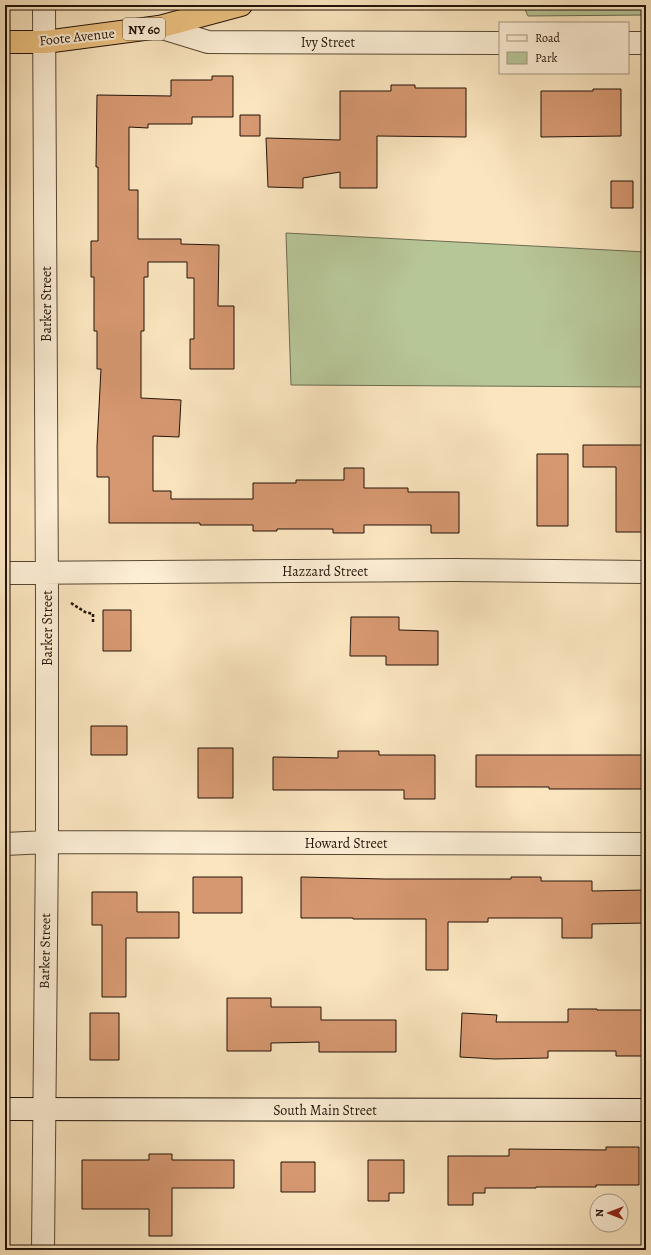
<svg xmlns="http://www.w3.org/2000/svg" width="651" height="1255" font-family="Alegreya,serif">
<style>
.green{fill:#b7c697;stroke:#6c6c50}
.building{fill:#d69871;stroke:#221309}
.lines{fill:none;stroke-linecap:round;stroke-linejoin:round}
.street-casing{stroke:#584836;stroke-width:24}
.secondary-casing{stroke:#221309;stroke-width:24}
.highway-casing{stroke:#221309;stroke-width:24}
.path{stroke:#221309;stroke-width:2.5;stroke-dasharray:3 2;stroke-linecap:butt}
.street{stroke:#fceed5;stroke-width:22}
.secondary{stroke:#fceed5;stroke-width:22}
.highway{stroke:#edc280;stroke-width:22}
.labels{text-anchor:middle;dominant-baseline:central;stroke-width:4;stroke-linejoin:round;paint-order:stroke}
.shield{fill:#fceed5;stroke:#635546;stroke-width:1}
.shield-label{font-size:13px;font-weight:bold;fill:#221309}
.street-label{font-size:14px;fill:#221309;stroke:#fceed5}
</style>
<rect width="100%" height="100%" fill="#fae5bf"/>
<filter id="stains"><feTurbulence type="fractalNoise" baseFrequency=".005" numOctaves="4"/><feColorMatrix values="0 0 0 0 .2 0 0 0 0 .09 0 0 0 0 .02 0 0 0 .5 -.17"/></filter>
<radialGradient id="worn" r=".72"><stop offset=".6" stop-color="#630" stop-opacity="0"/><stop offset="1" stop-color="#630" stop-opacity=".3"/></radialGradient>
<path class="green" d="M 523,5 L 646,5 L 646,15 L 528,16 Z
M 286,233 L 646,252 L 646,387 L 291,385 Z"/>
<path class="building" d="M 212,76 L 233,76 L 233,117 L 192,117 L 192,124 L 148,124 L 148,128 L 129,127 L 129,190 L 138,190 L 138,239 L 181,239 L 181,244 L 219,245 L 218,306 L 234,306 L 234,369 L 190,369 L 190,339 L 194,339 L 194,278 L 187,278 L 187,262 L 148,262 L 148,277 L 144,277 L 144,331 L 141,331 L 141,398 L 181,400 L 179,437 L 153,436 L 153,491 L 171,491 L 171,499 L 253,499 L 253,483 L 296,483 L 296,480 L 344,480 L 344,468 L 364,468 L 364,488 L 408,488 L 408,492 L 459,492 L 459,533 L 431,533 L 431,525 L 364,525 L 364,533 L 333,533 L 333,529 L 277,529 L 277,531 L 253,531 L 253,525 L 200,525 L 200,523 L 109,523 L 109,477 L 97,477 L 97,446 L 101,369 L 97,369 L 97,331 L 94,331 L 94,277 L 91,277 L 91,241 L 98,241 L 98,167 L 96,167 L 97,95 L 171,96 L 171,80 L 212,80 Z
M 391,85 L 415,85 L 415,88 L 466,88 L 466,137 L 377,136 L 377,188 L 340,188 L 340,172 L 303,178 L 303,188 L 268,187 L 266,138 L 340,140 L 340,91 L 391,91 Z
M 593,89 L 621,89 L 621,136 L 541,137 L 541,91 L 593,91 Z
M 240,115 L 260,115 L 260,136 L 240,136 Z
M 611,181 L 633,181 L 633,208 L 611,208 Z
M 583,445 L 645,445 L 646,532 L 616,532 L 616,467 L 583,467 Z
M 537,454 L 568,454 L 568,526 L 537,526 Z
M 103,610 L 131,610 L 131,651 L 103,651 Z
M 351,617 L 399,617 L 399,630 L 438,631 L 438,665 L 386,665 L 386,656 L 350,656 Z
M 91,726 L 127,726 L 127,755 L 91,755 Z
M 198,748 L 233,748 L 233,798 L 198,798 Z
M 338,751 L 379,751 L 379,755 L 435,755 L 435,799 L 404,799 L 404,790 L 273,790 L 273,757 L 338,758 Z
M 476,755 L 646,755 L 646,789 L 549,789 L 549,787 L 476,787 Z
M 193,877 L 242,877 L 242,913 L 193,913 Z
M 301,877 L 384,879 L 511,879 L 511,877 L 541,877 L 541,881 L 592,881 L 592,891 L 646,890 L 646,923 L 592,924 L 592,938 L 562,938 L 562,918 L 488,918 L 488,922 L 448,922 L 448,970 L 426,970 L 426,919 L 353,919 L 353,918 L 301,918 Z
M 92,892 L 137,892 L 137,912 L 179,912 L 179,938 L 126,938 L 126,997 L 102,997 L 102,925 L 92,925 Z
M 227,998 L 271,998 L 271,1007 L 321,1007 L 321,1020 L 396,1020 L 396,1052 L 319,1052 L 319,1042 L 271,1043 L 271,1051 L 227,1051 Z
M 568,1009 L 597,1009 L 597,1010 L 646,1010 L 646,1056 L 616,1056 L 616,1051 L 548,1051 L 548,1058 L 495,1059 L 460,1057 L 462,1013 L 497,1015 L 496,1022 L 568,1022 Z
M 90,1013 L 119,1013 L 119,1060 L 90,1060 Z
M 606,1147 L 639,1147 L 639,1185 L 596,1185 L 596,1187 L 536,1187 L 536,1188 L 485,1188 L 485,1193 L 473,1193 L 473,1205 L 448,1205 L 448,1156 L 509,1156 L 509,1149 L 606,1150 Z
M 149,1154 L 172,1154 L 172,1160 L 234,1160 L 234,1188 L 172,1188 L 172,1236 L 149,1236 L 149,1209 L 82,1209 L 82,1160 L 149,1160 Z
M 368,1160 L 404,1160 L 404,1193 L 389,1193 L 389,1201 L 368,1201 Z
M 281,1162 L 315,1162 L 315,1192 L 281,1192 Z"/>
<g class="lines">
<defs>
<path id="street" d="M 159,27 L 208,42 L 500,43
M 628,43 L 646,43
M 5,573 L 455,570 L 646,572
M 5,844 L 47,842 L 646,844
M 43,1250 L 47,842 L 47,597 L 44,5"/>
<path id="secondary" d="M 5,1109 L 646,1110"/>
<path id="highway" d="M 5,42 L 45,42 L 159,27 L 241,5"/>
</defs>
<use href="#street" class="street-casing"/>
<use href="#secondary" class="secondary-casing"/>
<use href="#highway" class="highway-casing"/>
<path class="path" d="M 71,603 L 85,612 L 93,614 L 93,622"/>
<use href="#street" class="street"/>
<use href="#secondary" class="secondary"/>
<use href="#highway" class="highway"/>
</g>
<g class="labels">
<rect class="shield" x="123" y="18" width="42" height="22" rx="3"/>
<g class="shield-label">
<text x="144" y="29">NY 60</text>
</g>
<g class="street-label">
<text transform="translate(77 37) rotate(-6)">Foote Avenue</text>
<text x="328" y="42">Ivy Street</text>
<text transform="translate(46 304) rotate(-90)">Barker Street</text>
<text x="325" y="571">Hazzard Street</text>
<text transform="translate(47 628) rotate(-90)">Barker Street</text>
<text x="346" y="843">Howard Street</text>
<text transform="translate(45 951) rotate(-89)">Barker Street</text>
<text x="325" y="1110">South Main Street</text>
</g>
</g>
<rect width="651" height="1255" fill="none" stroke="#fae5bf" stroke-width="20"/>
<rect x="6" y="6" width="639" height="1243" fill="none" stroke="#221309" stroke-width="2"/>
<rect x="10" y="10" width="631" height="1235" fill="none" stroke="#221309"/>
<rect x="499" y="22" width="130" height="52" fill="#fceed5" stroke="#a59683"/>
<rect x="507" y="35" width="20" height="6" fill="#fceed5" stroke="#a59683"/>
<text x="535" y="42" font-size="12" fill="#221309">Road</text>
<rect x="507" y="52" width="20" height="12" fill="#b7c697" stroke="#a59683"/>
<text x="535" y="62" font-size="12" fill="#221309">Park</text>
<g transform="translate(609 1213) rotate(270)"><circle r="19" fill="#fceed5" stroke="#a59683"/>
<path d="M0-3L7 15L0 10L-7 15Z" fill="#8f2418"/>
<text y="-6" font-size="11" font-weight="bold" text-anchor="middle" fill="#221309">N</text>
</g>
<rect width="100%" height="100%" filter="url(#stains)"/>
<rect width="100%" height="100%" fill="url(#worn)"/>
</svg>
